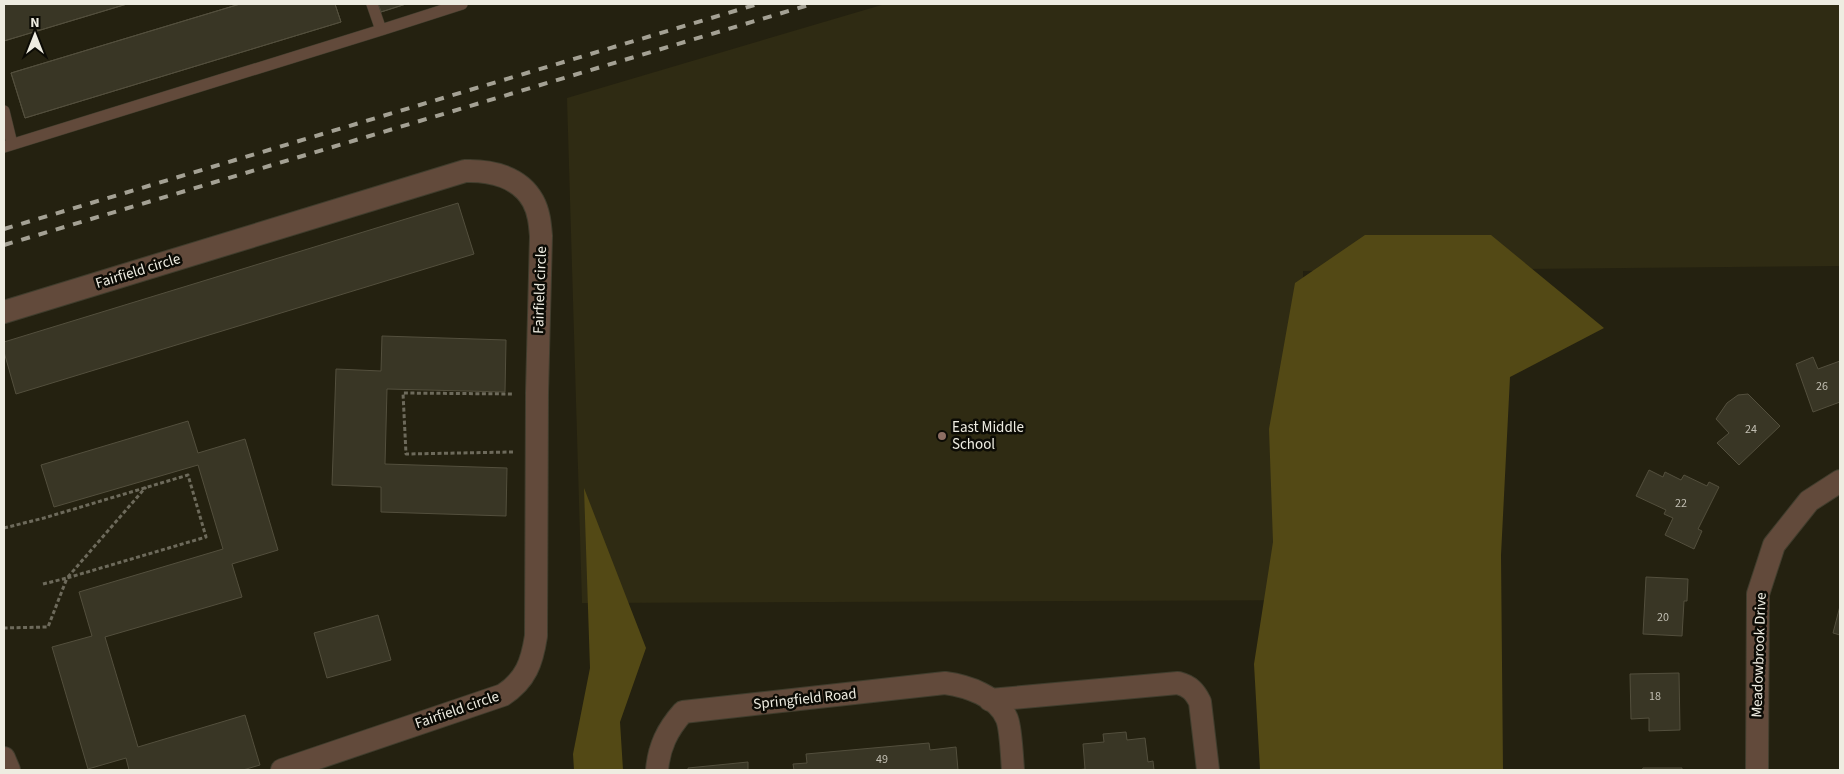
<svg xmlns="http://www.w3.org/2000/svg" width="1844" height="774" font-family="'Source Sans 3',sans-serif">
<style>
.built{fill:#2f2b13}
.green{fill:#534915}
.building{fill:#393625;stroke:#534f3d}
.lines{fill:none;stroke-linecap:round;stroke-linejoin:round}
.service-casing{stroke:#403d2d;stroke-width:12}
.minor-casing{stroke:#403d2d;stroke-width:24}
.path{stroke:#6d6a5b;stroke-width:3;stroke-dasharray:4 2.5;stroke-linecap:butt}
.service{stroke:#624a3b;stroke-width:11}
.minor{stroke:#624a3b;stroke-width:22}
.rail{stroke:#a4a194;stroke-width:4;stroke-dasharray:9 9;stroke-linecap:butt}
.education-dot{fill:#8d6e63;stroke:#0c0b05;stroke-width:2}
.labels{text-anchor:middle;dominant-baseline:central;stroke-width:5;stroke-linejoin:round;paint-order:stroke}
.number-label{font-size:12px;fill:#c1beb2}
.street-label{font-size:15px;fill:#eeece1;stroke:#0c0b05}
.poi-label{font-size:15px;fill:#eeece1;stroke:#0c0b05;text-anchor:start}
</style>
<rect width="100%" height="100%" fill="#242110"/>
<path class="built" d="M 885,4 L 1840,4 L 1840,266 L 1303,271 L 1310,600 L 582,603 L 567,98 Z"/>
<path class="green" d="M 1365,235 L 1491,235 L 1604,328 L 1510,377 L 1501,555 L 1503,770 L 1260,770 L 1254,664 L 1273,542 L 1269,429 L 1295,283 Z
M 584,488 L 646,648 L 620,722 L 623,770 L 574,770 L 573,754 L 590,668 Z"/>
<path class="building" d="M 4,4 L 127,4 L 4,41 Z
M 4,4 L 127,4 L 4,41 Z
M 240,4 L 335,4 L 341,22 L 25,118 L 11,73 Z
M 240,4 L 335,4 L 341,22 L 25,118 L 11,73 Z
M 378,4 L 406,4 L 381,12 Z
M 378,4 L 406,4 L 381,12 Z
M 458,203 L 474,254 L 16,394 L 4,352 L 4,342 Z
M 382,336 L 506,340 L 505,392 L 387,389 L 385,464 L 507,468 L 506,516 L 381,512 L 381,487 L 332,485 L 336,369 L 381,371 Z
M 1813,357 L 1818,369 L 1840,361 L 1840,402 L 1813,412 L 1796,364 Z
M 1748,394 L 1780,426 L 1739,465 L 1717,443 L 1729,433 L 1716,419 L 1727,403 L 1738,395 Z
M 188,421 L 198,453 L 245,439 L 278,550 L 232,564 L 242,597 L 105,637 L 138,747 L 245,715 L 260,765 L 243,770 L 129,770 L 126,758 L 88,769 L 52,647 L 92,636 L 79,592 L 223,549 L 198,465 L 54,507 L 41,465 Z
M 1649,470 L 1663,477 L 1665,472 L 1681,480 L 1684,475 L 1707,486 L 1709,482 L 1719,487 L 1698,529 L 1702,531 L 1694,549 L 1665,535 L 1673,518 L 1664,514 L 1666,510 L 1636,496 Z
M 1646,577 L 1688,579 L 1687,601 L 1684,601 L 1682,636 L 1643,634 Z
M 1840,606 L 1840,635 L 1833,633 Z
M 378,615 L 391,660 L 327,678 L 314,633 Z
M 1679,673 L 1680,730 L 1649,731 L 1649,718 L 1631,719 L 1630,674 Z
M 1126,732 L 1127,740 L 1145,738 L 1148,762 L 1153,761 L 1154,770 L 1077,770 L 1085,769 L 1083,744 L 1104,742 L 1103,734 Z
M 929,743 L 930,750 L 956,747 L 958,770 L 794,770 L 793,764 L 807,763 L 806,754 Z
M 748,762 L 748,770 L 688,770 L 688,768 Z
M 1643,768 L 1682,768 L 1682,770 L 1642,770 Z"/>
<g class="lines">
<defs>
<path id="service" d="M 381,30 L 462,4
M 4,111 L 12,144
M 4,147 L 381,30 L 372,4"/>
<path id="minor" d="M 4,312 L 465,171 C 491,170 520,177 533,201 C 539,212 540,224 541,236 L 537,393 L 536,636 C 532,662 526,680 503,695 L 282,770
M 990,700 L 1178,683 C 1190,686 1195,692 1200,702 L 1208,770
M 4,758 L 9,770
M 657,770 C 659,747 667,730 683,712 L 945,683 C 967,686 998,696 1007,719 C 1011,729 1012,758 1013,770
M 1757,770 L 1758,594 L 1774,545 L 1809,501 L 1840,481"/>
</defs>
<use href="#service" class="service-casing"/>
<use href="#minor" class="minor-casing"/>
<path class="path" d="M 513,452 L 406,454 L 403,393 L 513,394
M 4,528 L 44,518 L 188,475 L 206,537 L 67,578 L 48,627 L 4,628
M 43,584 L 67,578 L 146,487"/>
<use href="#service" class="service"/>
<use href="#minor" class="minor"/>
<path class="rail" d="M 4,229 L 758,4
M 4,245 L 812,4"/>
</g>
<circle class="education-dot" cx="942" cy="436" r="5"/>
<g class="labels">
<g class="number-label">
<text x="1822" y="386">26</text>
<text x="1751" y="429">24</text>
<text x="1681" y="503">22</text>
<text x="1663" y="617">20</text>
<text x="1655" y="696">18</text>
<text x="882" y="759">49</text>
</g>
<g class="street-label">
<text transform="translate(138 271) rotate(-17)">Fairfield circle</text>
<text transform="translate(540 290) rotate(-88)">Fairfield circle</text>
<text transform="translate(1759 655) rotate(-88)">Meadowbrook Drive</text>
<text transform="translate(805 699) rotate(-6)">Springfield Road</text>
<text transform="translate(457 710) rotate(-19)">Fairfield circle</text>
</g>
<g class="poi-label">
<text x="952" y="427">East Middle<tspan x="952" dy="17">School</tspan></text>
</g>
</g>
<rect width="1844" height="774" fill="none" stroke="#eeece1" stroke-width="10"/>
<g transform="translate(35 35)" stroke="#0c0b05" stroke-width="4" paint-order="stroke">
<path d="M0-4L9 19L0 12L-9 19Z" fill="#eeece1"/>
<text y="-8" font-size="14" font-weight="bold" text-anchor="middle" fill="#eeece1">N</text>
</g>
</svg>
